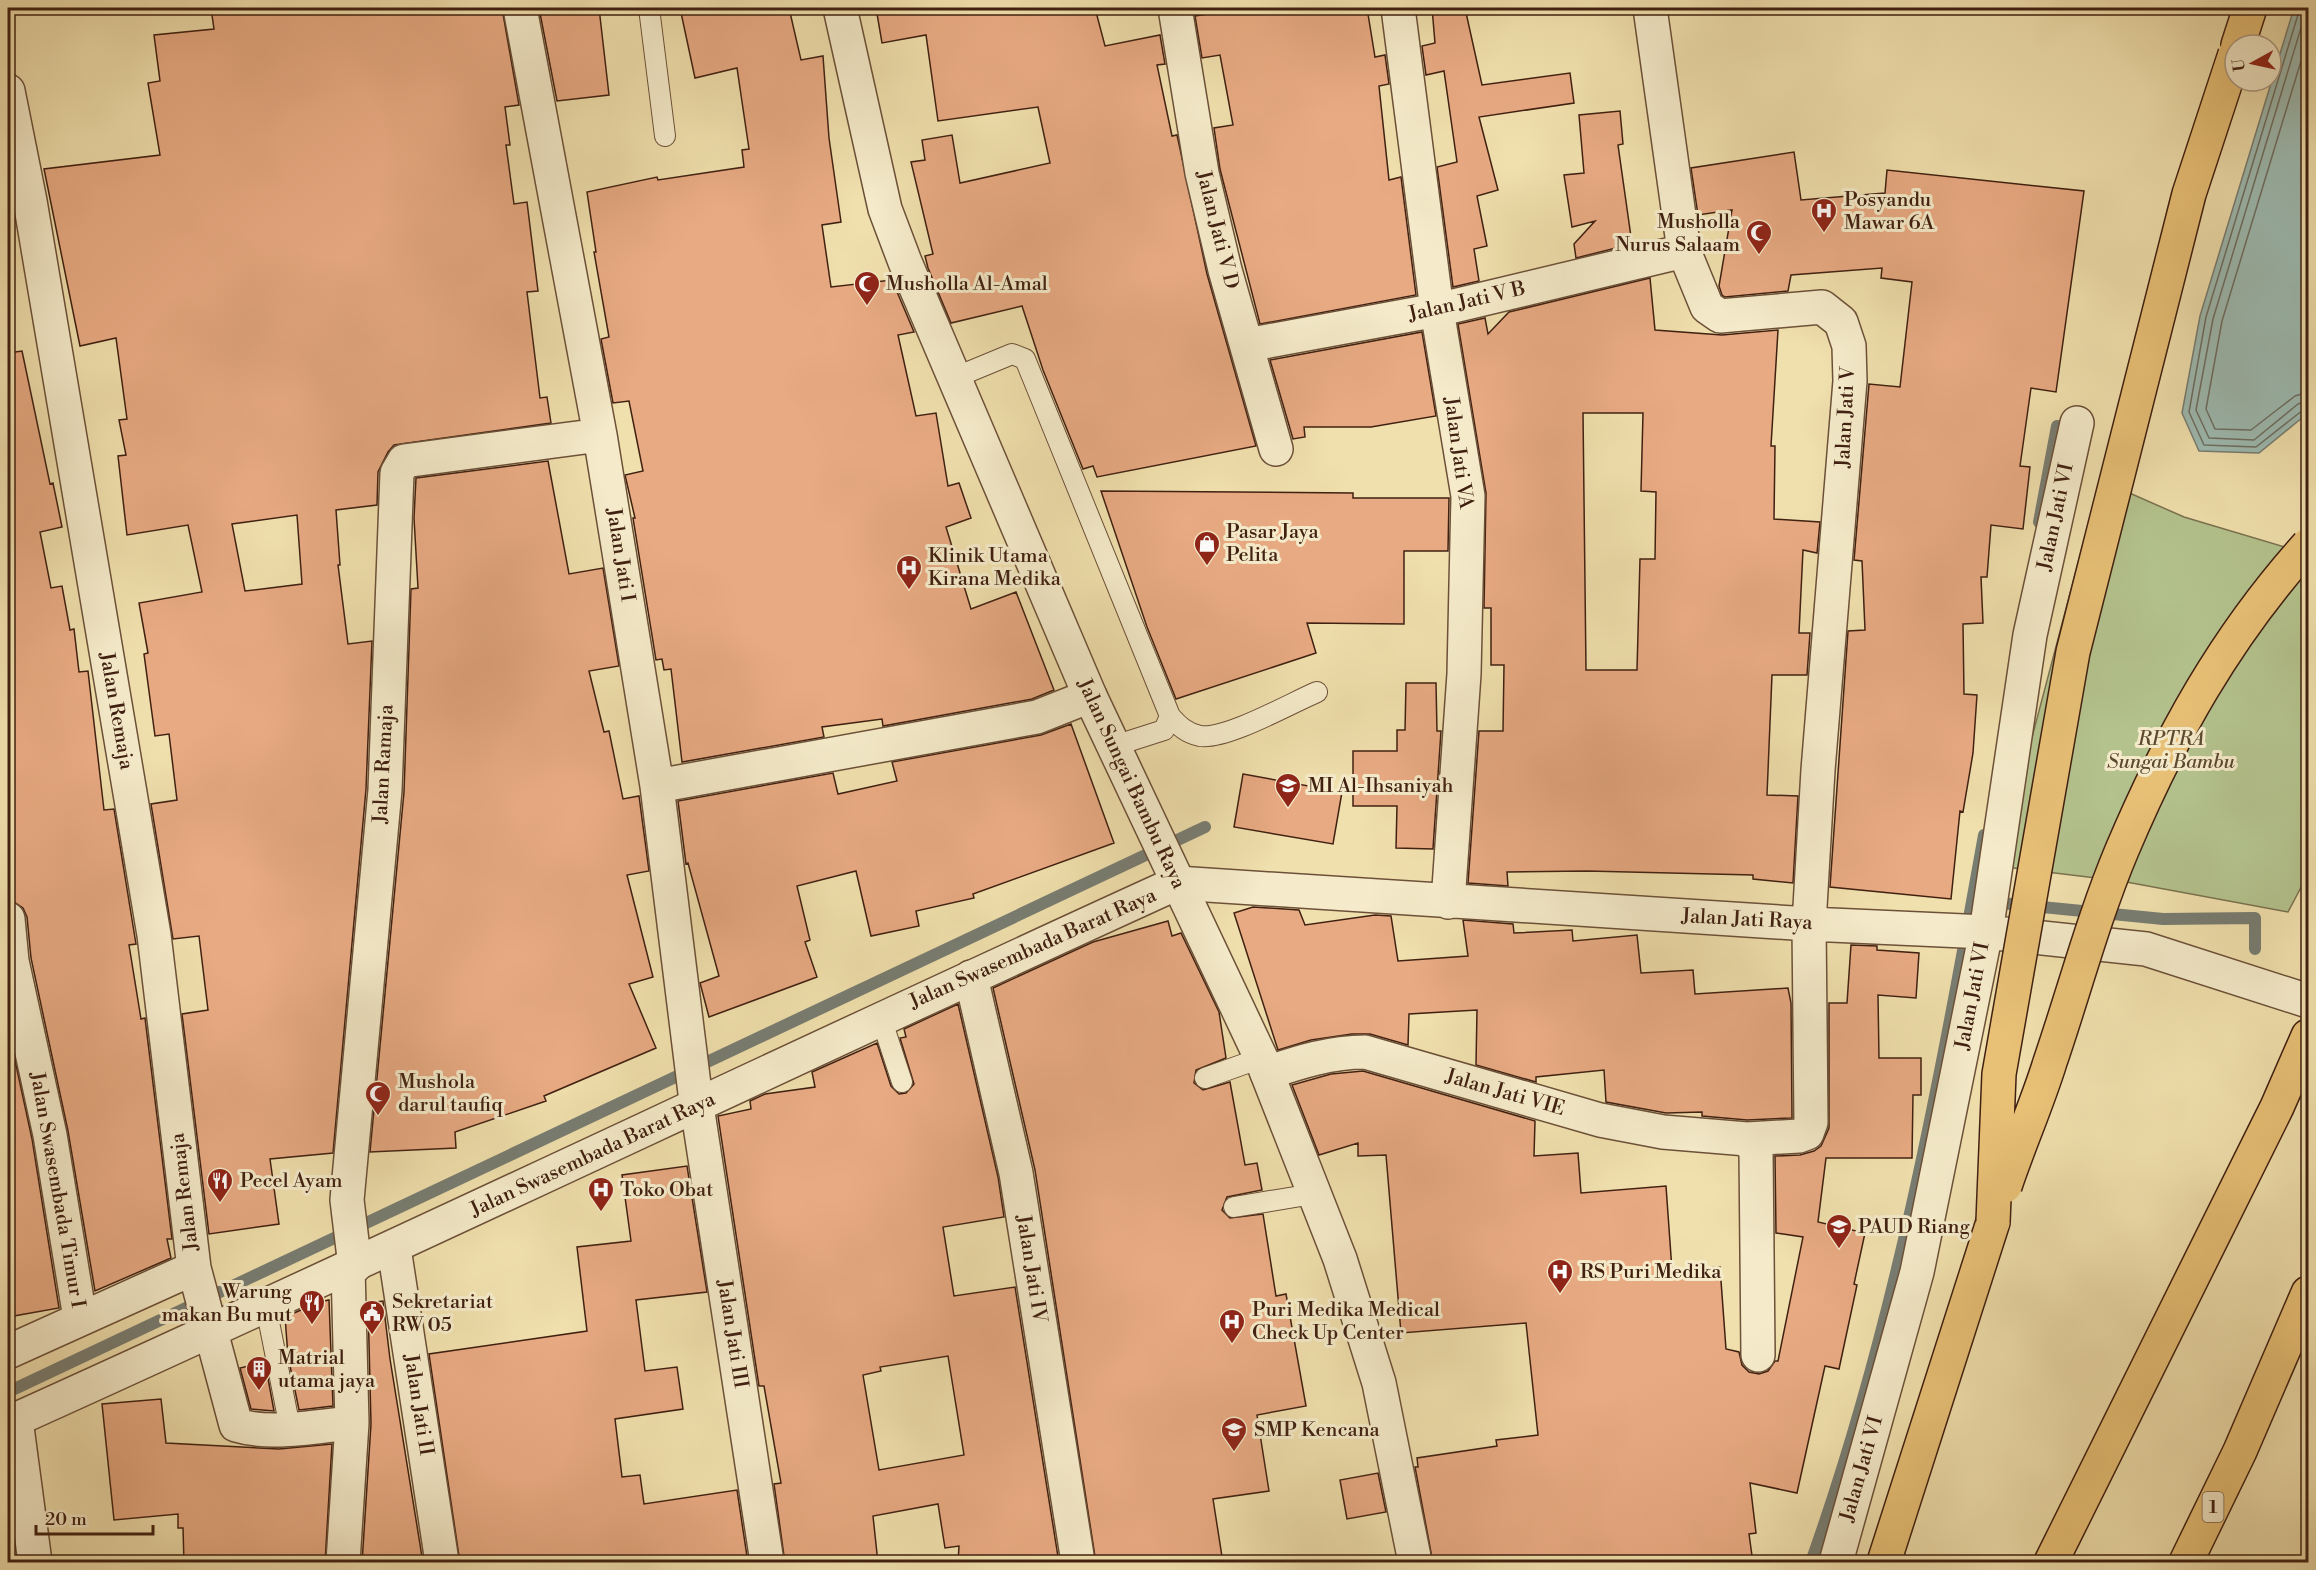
<svg xmlns="http://www.w3.org/2000/svg" width="2316" height="1570" font-family="'Libre Bodoni',serif">
<style>
.green{fill:#b4c38e;stroke:#7a7250;stroke-width:1.5}
.water{fill:#9dbbb2;stroke:#787d72;stroke-width:1.5}
.lines{fill:none;stroke-linecap:round;stroke-linejoin:round}
.shore{stroke:#6e6e62;stroke-width:1.5}
.stream{stroke:#787d72;stroke-width:12}
.building{fill:#e8aa83;stroke:#402011;stroke-width:1.5;fill-rule:evenodd}
.service-casing{stroke:#6c5038;stroke-width:22}
.minor-casing{stroke:#6c5038;stroke-width:36}
.tertiary-casing{stroke:#6c5038;stroke-width:36}
.motorway-casing{stroke:#402011;stroke-width:36}
.service{stroke:#f5ebca;stroke-width:20}
.minor{stroke:#f5ebca;stroke-width:33}
.tertiary{stroke:#f5ebca;stroke-width:33}
.motorway{stroke:#e8c076;stroke-width:33}
.motorway-bridge-casing{stroke:#402011;stroke-width:36;stroke-linecap:butt}
.motorway-bridge{stroke:#e8c076;stroke-width:33}
.labels{text-anchor:middle;dominant-baseline:central;stroke-width:6;stroke-linejoin:round;paint-order:stroke}
.shield{fill:#f5ebca;stroke:#765d48;stroke-width:1.5}
.shield-label{font-size:18px;font-weight:bold;fill:#402011}
.poi-label{font-size:20px;fill:#402011;stroke:#f5ebca;text-anchor:start}
.street-label{font-size:20px;fill:#402011;stroke:#f5ebca}
.park-label{font-size:20px;font-style:italic;fill:#5d4930;stroke:#f5ebca}
</style>
<rect width="100%" height="100%" fill="#f0e0ad"/>
<filter id="stains"><feTurbulence type="fractalNoise" baseFrequency=".00333" numOctaves="4"/><feColorMatrix values="0 0 0 0 .2 0 0 0 0 .09 0 0 0 0 .02 0 0 0 .5 -.17"/></filter>
<radialGradient id="worn" r=".72"><stop offset=".6" stop-color="#630" stop-opacity="0"/><stop offset="1" stop-color="#630" stop-opacity=".3"/></radialGradient>
<path class="green" d="M 2100,480 L 2184,517 L 2308,554 L 2308,874 L 2288,912 L 2121,881 L 1998,866 Z"/>
<path class="water" d="M 2294,8 L 2308,8 L 2308,413 L 2259,453 L 2199,451 L 2182,413 L 2200,316 Z"/>
<g class="lines">
<path class="shore" d="M 2300,8 L 2206,317 L 2189,412 L 2204,445 L 2256,447 L 2303,410 L 2308,409
M 2307,8 L 2213,319 L 2196,410 L 2209,438 L 2254,440 L 2298,404 L 2308,401
M 2308,38 L 2222,321 L 2206,409 L 2215,429 L 2251,430 L 2295,396 L 2308,392"/>
<path class="stream" d="M 2039,522 L 2057,426
M 1991,902 L 2163,919 L 2255,918 L 2255,949
M 8,1392 L 1205,827
M 1811,1562 C 1895,1327 1940,1080 1984,835"/>
</g>
<path class="building" d="M 211,8 L 502,8 L 519,105 L 505,107 L 510,145 L 506,145 L 514,204 L 527,202 L 538,291 L 527,292 L 540,398 L 547,397 L 551,423 L 394,445 L 388,452 L 378,472 L 377,505 L 336,510 L 340,565 L 338,565 L 348,644 L 372,641 L 366,789 L 333,1153 L 270,1159 L 279,1224 L 209,1234 L 182,1014 L 208,1010 L 199,936 L 173,939 L 151,804 L 177,800 L 169,734 L 155,736 L 144,654 L 148,653 L 139,603 L 202,592 L 188,525 L 127,535 L 118,456 L 126,455 L 119,420 L 127,419 L 116,338 L 80,346 L 44,169 L 160,155 L 148,83 L 160,81 L 154,35 L 214,29 ZM 297,515 L 302,584 L 245,591 L 232,524 Z
M 539,8 L 599,8 L 609,95 L 557,101 Z
M 680,8 L 789,8 L 801,60 L 823,56 L 829,138 L 841,222 L 822,225 L 831,287 L 892,280 L 914,332 L 898,335 L 916,416 L 936,413 L 948,486 L 959,483 L 971,518 L 946,527 L 971,609 L 1016,592 L 1054,690 L 1032,699 L 883,726 L 882,719 L 822,727 L 824,737 L 682,762 L 671,669 L 664,670 L 662,659 L 656,660 L 633,518 L 635,518 L 625,475 L 643,471 L 629,401 L 613,403 L 601,339 L 609,337 L 594,252 L 596,252 L 587,192 L 657,177 L 658,180 L 744,167 L 742,150 L 749,149 L 737,68 L 695,78 Z
M 876,8 L 1095,8 L 1105,46 L 1160,35 L 1165,64 L 1157,65 L 1172,136 L 1177,135 L 1207,274 L 1256,446 L 1097,477 L 1093,466 L 1083,469 L 1043,370 L 1022,306 L 951,323 L 928,268 L 925,256 L 933,254 L 911,162 L 925,160 L 922,140 L 952,135 L 960,183 L 1050,163 L 1038,107 L 938,121 L 926,35 L 882,43 Z
M 1244,8 L 1367,8 L 1375,57 L 1385,55 L 1389,84 L 1379,86 L 1389,180 L 1401,177 L 1416,295 L 1260,324 L 1220,169 L 1214,128 L 1233,125 L 1220,55 L 1202,58 L 1195,16 Z
M 1432,8 L 1465,8 L 1482,85 L 1570,73 L 1574,103 L 1479,117 L 1498,190 L 1477,196 L 1487,246 L 1474,249 L 1479,281 L 1453,287 L 1437,167 L 1457,162 L 1444,71 L 1426,75 L 1422,46 L 1435,43 Z
M 1620,111 L 1623,144 L 1618,145 L 1632,244 L 1576,258 L 1574,244 L 1595,221 L 1572,227 L 1564,175 L 1584,173 L 1579,115 Z
M 1794,152 L 1801,200 L 1885,193 L 1887,170 L 2084,191 L 2056,392 L 2031,388 L 2020,466 L 2030,467 L 2023,529 L 1991,525 L 1987,577 L 1981,577 L 1983,623 L 1963,624 L 1964,694 L 1977,695 L 1973,753 L 1963,812 L 1960,811 L 1951,899 L 1830,887 L 1848,631 L 1865,630 L 1862,561 L 1854,560 L 1869,384 L 1900,387 L 1912,282 L 1881,278 L 1882,268 L 1791,275 L 1788,291 L 1725,297 L 1722,295 L 1719,286 L 1732,210 L 1698,215 L 1691,168 Z
M 1650,278 L 1655,330 L 1722,335 L 1778,330 L 1771,446 L 1775,446 L 1774,519 L 1820,522 L 1817,553 L 1803,550 L 1799,633 L 1810,633 L 1807,675 L 1772,675 L 1767,795 L 1798,796 L 1793,883 L 1753,879 L 1753,875 L 1587,871 L 1507,872 L 1508,886 L 1468,883 L 1479,731 L 1503,731 L 1504,665 L 1491,665 L 1491,608 L 1484,608 L 1486,493 L 1458,324 L 1485,318 L 1488,334 L 1509,312 ZM 1583,413 L 1643,413 L 1641,491 L 1656,492 L 1655,559 L 1640,559 L 1637,670 L 1586,670 Z
M 1422,332 L 1436,416 L 1371,427 L 1304,427 L 1305,437 L 1293,439 L 1270,360 Z
M 22,351 L 50,484 L 53,483 L 62,527 L 40,532 L 51,588 L 62,586 L 70,630 L 74,629 L 79,672 L 88,671 L 104,810 L 114,809 L 135,938 L 136,944 L 129,945 L 141,1019 L 145,1018 L 172,1239 L 167,1239 L 171,1258 L 95,1291 L 68,1131 L 31,958 L 27,917 L 23,908 L 14,902 L 8,861 L 8,353 Z
M 548,461 L 569,574 L 603,568 L 619,666 L 589,671 L 604,732 L 609,731 L 623,799 L 639,796 L 649,871 L 627,875 L 653,977 L 629,984 L 656,1048 L 544,1096 L 546,1101 L 455,1132 L 456,1148 L 370,1152 L 404,792 L 411,589 L 418,588 L 414,518 L 416,478 Z
M 1101,491 L 1353,493 L 1353,498 L 1449,498 L 1448,551 L 1404,551 L 1404,624 L 1307,623 L 1316,653 L 1176,699 L 1147,627 Z
M 1406,683 L 1436,683 L 1437,731 L 1441,731 L 1433,849 L 1396,848 L 1397,806 L 1353,806 L 1353,751 L 1397,751 L 1397,730 L 1405,730 Z
M 1071,724 L 1114,843 L 973,894 L 974,898 L 916,911 L 919,926 L 871,936 L 856,871 L 797,886 L 810,940 L 805,942 L 817,977 L 709,1017 L 700,983 L 719,976 L 688,863 L 686,864 L 678,801 L 833,773 L 838,794 L 897,781 L 892,762 L 1041,735 Z
M 1243,774 L 1342,792 L 1333,844 L 1234,827 Z
M 1253,907 L 1299,910 L 1305,925 L 1375,915 L 1391,916 L 1398,961 L 1468,956 L 1463,920 L 1513,924 L 1514,933 L 1572,930 L 1573,941 L 1637,935 L 1641,973 L 1693,970 L 1695,994 L 1788,988 L 1791,1003 L 1792,1118 L 1747,1120 L 1702,1116 L 1702,1112 L 1666,1113 L 1606,1102 L 1604,1070 L 1536,1077 L 1536,1082 L 1476,1065 L 1477,1010 L 1409,1014 L 1408,1045 L 1370,1034 L 1352,1034 L 1311,1040 L 1278,1050 L 1234,913 Z
M 1168,921 L 1172,936 L 1181,933 L 1219,1012 L 1226,1058 L 1196,1070 L 1194,1083 L 1203,1090 L 1230,1082 L 1245,1165 L 1257,1163 L 1262,1190 L 1227,1197 L 1222,1210 L 1230,1218 L 1263,1214 L 1276,1296 L 1286,1294 L 1306,1406 L 1257,1415 L 1269,1491 L 1213,1499 L 1223,1563 L 1096,1563 L 1035,1170 L 993,988 L 1093,942 Z
M 1851,945 L 1877,946 L 1877,950 L 1919,953 L 1916,998 L 1878,995 L 1879,1058 L 1921,1058 L 1921,1095 L 1913,1095 L 1912,1158 L 1826,1158 L 1818,1222 L 1865,1233 L 1854,1284 L 1857,1285 L 1839,1369 L 1825,1366 L 1797,1493 L 1750,1483 L 1756,1533 L 1749,1534 L 1753,1563 L 1433,1563 L 1415,1467 L 1418,1467 L 1417,1458 L 1497,1446 L 1496,1440 L 1538,1435 L 1526,1323 L 1401,1333 L 1386,1155 L 1358,1156 L 1358,1143 L 1319,1155 L 1292,1085 L 1331,1074 L 1363,1071 L 1535,1121 L 1534,1156 L 1578,1153 L 1581,1193 L 1666,1186 L 1672,1270 L 1720,1267 L 1726,1349 L 1739,1352 L 1742,1365 L 1749,1372 L 1759,1374 L 1768,1371 L 1775,1361 L 1778,1361 L 1803,1237 L 1776,1233 L 1775,1156 L 1800,1155 L 1814,1151 L 1821,1146 L 1829,1128 L 1829,1003 L 1847,1003 Z
M 958,1004 L 998,1177 L 1004,1217 L 943,1227 L 954,1296 L 1015,1287 L 1059,1563 L 958,1563 L 959,1546 L 945,1548 L 938,1504 L 873,1516 L 878,1563 L 785,1563 L 774,1484 L 781,1483 L 764,1386 L 759,1386 L 718,1116 L 751,1109 L 750,1101 L 765,1094 L 815,1087 L 812,1072 L 877,1043 L 891,1086 L 899,1094 L 906,1093 L 914,1084 L 900,1038 L 906,1037 L 904,1029 ZM 948,1356 L 964,1455 L 879,1470 L 863,1375 L 881,1371 L 880,1367 Z
M 8,1028 L 32,1139 L 59,1308 L 8,1317 Z
M 687,1166 L 707,1292 L 636,1300 L 645,1371 L 677,1367 L 683,1409 L 615,1419 L 622,1477 L 640,1475 L 644,1504 L 737,1490 L 748,1563 L 460,1563 L 429,1354 L 587,1331 L 577,1247 L 631,1241 L 622,1175 Z
M 329,1300 L 333,1406 L 299,1410 L 288,1356 L 285,1317 L 319,1302 Z
M 383,1301 L 390,1359 L 423,1563 L 362,1563 L 371,1424 L 368,1303 Z
M 265,1362 L 274,1411 L 251,1409 L 240,1368 Z
M 161,1399 L 166,1443 L 279,1449 L 332,1444 L 325,1563 L 184,1563 L 183,1528 L 178,1528 L 178,1514 L 114,1520 L 102,1404 Z
M 1378,1473 L 1386,1512 L 1347,1519 L 1340,1480 Z"/>
<g class="lines">
<defs>
<path id="service" d="M 649,8 L 665,136
M 954,378 L 1012,354 L 1025,359 L 1170,716 C 1179,726 1186,733 1200,736 C 1226,740 1291,703 1317,692
M 1114,746 L 1164,730 L 1170,716
M 881,1018 L 902,1082
M 1205,1078 L 1261,1058
M 1234,1207 L 1313,1194
M 266,1307 L 290,1428"/>
<path id="minor" d="M 520,8 L 600,435 L 657,786 L 695,1093 L 767,1562
M 1175,8 L 1202,173 L 1225,270 L 1276,449
M 1398,8 L 1437,310 L 1468,496 L 1464,674 L 1448,902
M 1650,8 L 1684,251 L 1707,307 L 1720,316 L 1822,307 L 1841,322 L 1849,346 L 1850,381 L 1818,770 L 1809,924 L 1811,1122 L 1807,1133 L 1799,1136 L 1747,1139
M 8,91 L 30,201 L 154,935 L 194,1268 L 236,1425 C 272,1436 316,1426 352,1423
M 1247,345 L 1437,310 L 1684,251
M 657,786 L 1037,717 L 1090,696
M 1177,883 L 1809,924 L 1986,932 L 2146,949 L 2308,1001
M 8,919 L 12,961 L 50,1135 L 80,1318
M 971,977 L 1016,1173 L 1078,1562
M 1267,1073 C 1299,1062 1331,1052 1365,1052 L 1600,1120 L 1663,1132 L 1747,1139 L 1756,1150 L 1758,1355
M 394,1248 L 442,1562
M 355,1266 L 347,1200 L 385,790 L 397,473 L 404,461 L 600,435
M 8,1352 L 194,1268
M 16,1420 L 35,1562
M 343,1562 L 352,1423 L 348,1268
M 1836,1562 L 1917,1272 L 1986,932 L 2030,635 L 2077,423"/>
<path id="tertiary" d="M 840,8 L 885,209 L 905,262 L 1090,696 L 1261,1058 L 1340,1259 L 1379,1383 L 1415,1562
M 8,1423 C 399,1247 786,1061 1177,883"/>
<path id="motorway" d="M 2238,45 L 2250,8
M 1884,1562 L 1993,1222
M 2051,1562 L 2277,1107 L 2308,1036
M 2186,1562 L 2240,1451 L 2308,1293"/>
</defs>
<use href="#service" class="service-casing"/>
<use href="#minor" class="minor-casing"/>
<use href="#tertiary" class="tertiary-casing"/>
<use href="#motorway" class="motorway-casing"/>
<use href="#service" class="service"/>
<use href="#minor" class="minor"/>
<use href="#tertiary" class="tertiary"/>
<use href="#motorway" class="motorway"/>
<defs>
<path id="motorway-bridge" d="M 2005,1186 C 2019,1144 2037,1104 2050,1062 C 2074,992 2093,919 2122,850 C 2170,737 2225,637 2308,545
M 1993,1222 L 1999,1074 L 2073,652 L 2189,194 L 2235,54"/>
</defs>
<use href="#motorway-bridge" class="motorway-bridge-casing"/>
<use href="#motorway-bridge" class="motorway-bridge"/>
</g>
<defs>
<symbol id="hospital-pin" viewBox="-11 -11 22 30"><path d="M0 17L-7.5 6A9.5 9.5 0 1 1 7.5 6Z" fill="#8f2418" stroke="#f5ebca"/><path d="M-5-5h3v3.5h4V-5h3V5h-3V1.5h-4V5h-3Z" fill="#fff"/></symbol>
<symbol id="mosque-pin" viewBox="-11 -11 22 30"><path d="M0 17L-7.5 6A9.5 9.5 0 1 1 7.5 6Z" fill="#8f2418" stroke="#f5ebca"/><path d="M3.5-4.9A6 6 0 1 0 3.5 4.9A5 5 0 1 1 3.5-4.9Z" fill="#fff"/></symbol>
<symbol id="shop-pin" viewBox="-11 -11 22 30"><path d="M0 17L-7.5 6A9.5 9.5 0 1 1 7.5 6Z" fill="#8f2418" stroke="#f5ebca"/><path d="M-5-2.5h2.3a2.7 3.5 0 0 1 5.4 0H5L5.5 6h-11ZM-1.5-2.5h3a1.5 2.3 0 0 0-3 0Z" fill="#fff"/></symbol>
<symbol id="school-pin" viewBox="-11 -11 22 30"><path d="M0 17L-7.5 6A9.5 9.5 0 1 1 7.5 6Z" fill="#8f2418" stroke="#f5ebca"/><path d="M0-5L7-2L0 1L-7-2ZM-4 1L0 2.5L4 1V4Q0 6-4 4Z" fill="#fff"/></symbol>
<symbol id="restaurant-pin" viewBox="-11 -11 22 30"><path d="M0 17L-7.5 6A9.5 9.5 0 1 1 7.5 6Z" fill="#8f2418" stroke="#f5ebca"/><path d="M-5-6h1v4h1v-4h1v4h1v-4h1v5L-1.5 .5V6h-2V.5L-5-1ZM5-6V6H3V1.5H1.5Q1.5-4 5-6Z" fill="#fff"/></symbol>
<symbol id="civic-pin" viewBox="-11 -11 22 30"><path d="M0 17L-7.5 6A9.5 9.5 0 1 1 7.5 6Z" fill="#8f2418" stroke="#f5ebca"/><path d="M-.6-6.5H3V-4.5H.6V-3L4-1V1h2V6H-6V1h2V-1L-.6-3ZM-1.2 2.5V6h2.4V2.5Z" fill="#fff"/></symbol>
<symbol id="building-pin" viewBox="-11 -11 22 30"><path d="M0 17L-7.5 6A9.5 9.5 0 1 1 7.5 6Z" fill="#8f2418" stroke="#f5ebca"/><path d="M-4-6H4V6H1V3H-1V6H-4ZM-2.5-4.3h1.7v1.8h-1.7ZM.8-4.3h1.7v1.8H.8ZM-2.5-1h1.7V.8h-1.7ZM.8-1h1.7V.8H.8Z" fill="#fff"/></symbol>
</defs>
<g fill-rule="evenodd">
<use href="#hospital-pin" x="1809" y="196" width="30" height="40"/>
<use href="#mosque-pin" x="1744" y="218" width="30" height="40"/>
<use href="#mosque-pin" x="852" y="269" width="30" height="40"/>
<use href="#shop-pin" x="1192" y="529" width="30" height="40"/>
<use href="#hospital-pin" x="894" y="553" width="30" height="40"/>
<use href="#school-pin" x="1273" y="771" width="30" height="40"/>
<use href="#mosque-pin" x="363" y="1079" width="30" height="40"/>
<use href="#restaurant-pin" x="205" y="1166" width="30" height="40"/>
<use href="#hospital-pin" x="586" y="1175" width="30" height="40"/>
<use href="#school-pin" x="1824" y="1212" width="30" height="40"/>
<use href="#hospital-pin" x="1545" y="1257" width="30" height="40"/>
<use href="#restaurant-pin" x="297" y="1288" width="30" height="40"/>
<use href="#civic-pin" x="357" y="1298" width="30" height="40"/>
<use href="#hospital-pin" x="1217" y="1307" width="30" height="40"/>
<use href="#building-pin" x="244" y="1354" width="30" height="40"/>
<use href="#school-pin" x="1219" y="1415" width="30" height="40"/>
</g>
<g class="labels">
<rect class="shield" x="2202.5" y="1492" width="21" height="30" rx="4.5"/>
<g class="shield-label">
<text x="2213" y="1507">1</text>
</g>
<g class="poi-label">
<text x="1844" y="200">Posyandu<tspan x="1844" dy="23">Mawar 6A</tspan></text>
<text x="1740" y="222" text-anchor="end">Musholla<tspan x="1740" dy="23">Nurus Salaam</tspan></text>
<text x="886" y="284">Musholla Al-Amal</text>
<text x="1226" y="532">Pasar Jaya<tspan x="1226" dy="23">Pelita</tspan></text>
<text x="928" y="556">Klinik Utama<tspan x="928" dy="23">Kirana Medika</tspan></text>
<text x="1308" y="786">MI Al-Ihsaniyah</text>
<text x="398" y="1082">Mushola<tspan x="398" dy="23">darul taufiq</tspan></text>
<text x="240" y="1181">Pecel Ayam</text>
<text x="620" y="1190">Toko Obat</text>
<text x="1858" y="1227">PAUD Riang</text>
<text x="1580" y="1272">RS Puri Medika</text>
<text x="292" y="1292" text-anchor="end">Warung<tspan x="292" dy="23">makan Bu mut</tspan></text>
<text x="392" y="1302">Sekretariat<tspan x="392" dy="23">RW 05</tspan></text>
<text x="1252" y="1310">Puri Medika Medical<tspan x="1252" dy="23">Check Up Center</tspan></text>
<text x="278" y="1358">Matrial<tspan x="278" dy="23">utama jaya</tspan></text>
<text x="1254" y="1430">SMP Kencana</text>
</g>
<g class="street-label">
<text transform="translate(1217 230) rotate(76)">Jalan Jati V D</text>
<text transform="translate(1467 302) rotate(-13)">Jalan Jati V B</text>
<text transform="translate(1846 417) rotate(-87)">Jalan Jati V</text>
<text transform="translate(1458 453) rotate(82)">Jalan Jati VA</text>
<text transform="translate(2056 517) rotate(-78)">Jalan Jati VI</text>
<text transform="translate(620 555) rotate(81)">Jalan Jati I</text>
<text transform="translate(116 711) rotate(80)">Jalan Remaja</text>
<text transform="translate(384 764) rotate(-87)">Jalan Ramaja</text>
<text transform="translate(1131 784) rotate(65)">Jalan Sungai Bambu Raya</text>
<text transform="translate(1747 920) rotate(3)">Jalan Jati Raya</text>
<text transform="translate(1033 949) rotate(-24)">Jalan Swasembada Barat Raya</text>
<text transform="translate(1973 996) rotate(-79)">Jalan Jati VI</text>
<text transform="translate(1505 1093) rotate(16)">Jalan Jati VIE</text>
<text transform="translate(593 1155) rotate(-25)">Jalan Swasembada Barat Raya</text>
<text transform="translate(57 1190) rotate(80)">Jalan Swasembada Timur I</text>
<text transform="translate(185 1192) rotate(-97)">Jalan Remaja</text>
<text transform="translate(1031 1269) rotate(81)">Jalan Jati IV</text>
<text transform="translate(732 1334) rotate(81)">Jalan Jati III</text>
<text transform="translate(418 1405) rotate(81)">Jalan Jati II</text>
<text transform="translate(1862 1469) rotate(-74)">Jalan Jati VI</text>
</g>
<g class="park-label">
<text x="2171" y="739">RPTRA<tspan x="2171" dy="23">Sungai Bambu</tspan></text>
</g>
</g>
<rect width="2316" height="1570" fill="none" stroke="#f0e0ad" stroke-width="30"/>
<rect x="9" y="9" width="2298" height="1552" fill="none" stroke="#402011" stroke-width="3"/>
<rect x="15" y="15" width="2286" height="1540" fill="none" stroke="#402011" stroke-width="1.5"/>
<g transform="translate(2253 63) rotate(262)"><circle r="28" fill="#f5ebca" stroke="#ad9a80" stroke-width="1.5"/>
<path d="M0-4.5L10 22L0 15L-10 22Z" fill="#8f2418"/>
<text y="-9" font-size="16" font-weight="bold" text-anchor="middle" fill="#402011">U</text>
</g>
<path d="M36 1525v9h117v-9" fill="none" stroke="#402011" stroke-width="3"/>
<text x="45" y="1525" font-size="18" fill="#402011" stroke="#f5ebca" stroke-width="4.5" paint-order="stroke">20 m</text>
<rect width="100%" height="100%" filter="url(#stains)"/>
<rect width="100%" height="100%" fill="url(#worn)"/>
</svg>
